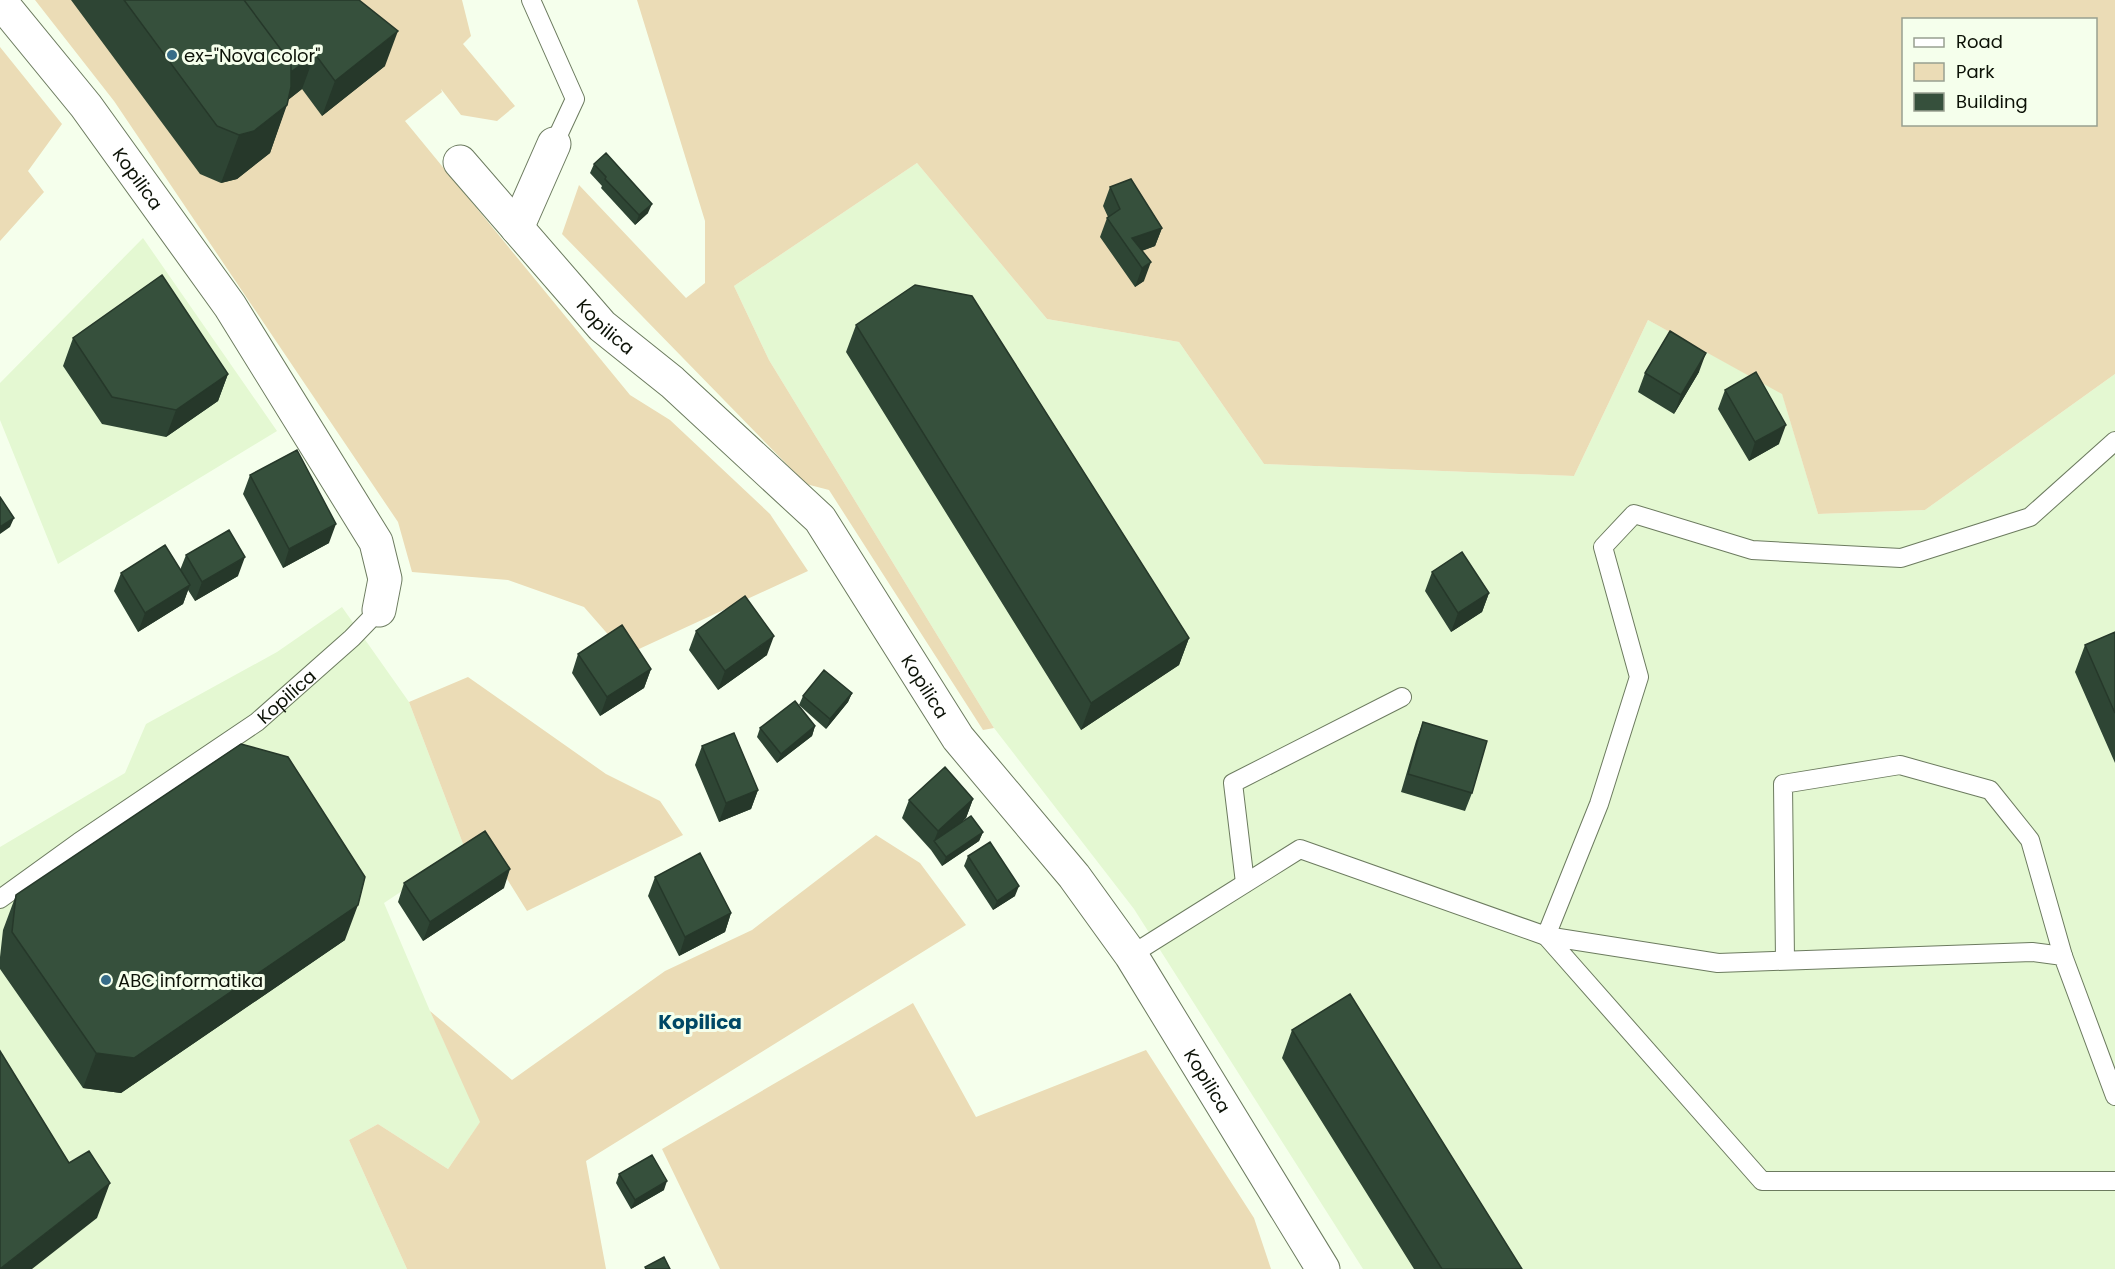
<svg xmlns="http://www.w3.org/2000/svg" width="2115" height="1269" font-family="Poppins,sans-serif">
<style>
.built{fill:#e4f8d2}
.green{fill:#ebdcb6;fill-rule:evenodd}
.lines{fill:none;stroke-linecap:round;stroke-linejoin:round}
.service-casing{stroke:#6c7b5f;stroke-width:20}
.minor-casing{stroke:#6c7b5f;stroke-width:35}
.service{stroke:#fff;stroke-width:18}
.minor{stroke:#fff;stroke-width:33}
.wall{fill:#2e4534}
.shaded-wall{fill:#26382a}
.building{fill:#36503c;stroke:#26382a;stroke-width:1.5}
.poi-dot{fill:#376c88;stroke:#f5ffec;stroke-width:2}
.labels{text-anchor:middle;dominant-baseline:central;stroke-width:6;stroke-linejoin:round;paint-order:stroke}
.poi-label{font-size:18px;fill:#0c1207;stroke:#f5ffec;text-anchor:start}
.street-label{font-size:18px;fill:#0c1207;stroke:#f5ffec}
.neighbourhood-label{font-size:20px;font-weight:bold;fill:#004866;stroke:#f5ffec}
</style>
<rect width="100%" height="100%" fill="#f5ffec"/>
<path class="built" d="M 917,163 L 1047,319 L 1179,342 L 1264,464 L 1574,476 L 1648,320 L 1782,393 L 1818,514 L 1925,510 L 2115,374 L 2115,1269 L 1363,1269 L 1134,909 L 994,728 L 769,360 L 734,286 Z
M 143,238 L 277,431 L 58,564 L 0,420 L 0,383 Z
M 342,607 L 409,702 L 465,849 L 384,903 L 430,1011 L 481,1121 L 448,1169 L 378,1124 L 349,1140 L 407,1269 L 0,1269 L 0,847 L 125,773 L 146,724 L 277,652 Z"/>
<path class="green" d="M 35,0 L 462,0 L 471,36 L 463,44 L 515,106 L 497,121 L 461,115 L 441,89 L 442,92 L 405,121 L 630,395 L 670,420 L 770,514 L 808,571 L 626,655 L 584,607 L 508,580 L 412,572 L 398,522 L 114,101 Z
M 637,0 L 2115,0 L 2115,374 L 1925,510 L 1818,514 L 1782,394 L 1648,320 L 1574,476 L 1264,464 L 1179,342 L 1047,319 L 917,163 L 734,286 L 769,360 L 994,728 L 983,730 L 829,490 L 806,484 L 562,234 L 579,185 L 686,298 L 705,283 L 705,221 ZM 1904,20 L 2096,20 L 2096,124 L 1904,124 Z
M 0,47 L 62,124 L 28,171 L 44,192 L 0,241 Z
M 468,677 L 606,774 L 660,801 L 683,835 L 527,911 L 482,839 L 465,849 L 409,702 Z
M 876,835 L 920,863 L 966,925 L 586,1161 L 606,1269 L 407,1269 L 349,1140 L 378,1124 L 448,1169 L 480,1122 L 430,1011 L 512,1080 L 665,971 L 752,930 Z
M 913,1003 L 976,1117 L 1146,1050 L 1254,1218 L 1271,1269 L 720,1269 L 662,1149 Z"/>
<g class="lines">
<defs>
<g id="service">
<path d="M 531,0 L 575,99 L 554,144"/>
<path d="M 1245,883 L 1233,783 L 1402,697"/>
<path id="s1" d="M 0,899 L 79,842 L 257,722 L 352,638 L 379,610"/>
<path d="M 1131,955 L 1300,849 L 1546,936 L 1599,804 L 1639,677 L 1603,547 L 1634,514 L 1752,550 L 1901,558 L 2030,517 L 2115,441"/>
<path d="M 1785,960 L 1783,784 L 1900,765 L 1990,790 L 2030,840 L 2063,956"/>
<path d="M 2115,1096 L 2063,956 L 2032,952 L 1718,963 L 1546,936 L 1762,1181 L 2115,1181"/>
</g>
<g id="minor">
<path id="s2" d="M 0,1 L 86,106 L 230,306 L 376,542 L 385,579 L 379,610"/>
<path id="s3" d="M 460,162 L 602,326 L 672,382 L 820,519 L 958,738 L 1074,876 L 1131,955 L 1323,1269"/>
<path d="M 517,228 L 554,144"/>
</g>
</defs>
<use href="#service" class="service-casing"/>
<use href="#minor" class="minor-casing"/>
<use href="#service" class="service"/>
<use href="#minor" class="minor"/>
</g>
<path class="wall" d="M 71,0 L 359,0 L 385,66 L 322,116 L 302,89 L 288,100 L 270,153 L 237,179 L 221,183 L 200,174 Z
M 594,164 L 648,213 L 635,225 L 601,188 L 602,186 L 590,173 Z
M 1110,187 L 1162,228 L 1155,246 L 1142,251 L 1144,281 L 1135,287 L 1100,237 L 1107,218 L 1108,217 L 1103,206 Z
M 856,325 L 1189,638 L 1179,665 L 1081,730 L 846,352 Z
M 73,338 L 228,374 L 218,401 L 166,437 L 102,424 L 63,366 Z
M 1699,372 L 1674,414 L 1638,392 L 1645,373 Z
M 1725,390 L 1779,444 L 1749,461 L 1718,409 Z
M 250,475 L 329,543 L 283,568 L 243,494 Z
M 186,555 L 238,576 L 195,601 L 188,590 L 183,604 L 138,632 L 114,591 L 121,573 L 180,570 Z
M 1432,572 L 1489,593 L 1482,612 L 1451,632 L 1425,591 Z
M 696,631 L 767,655 L 718,690 L 689,650 Z
M 2115,632 L 2115,763 L 2075,672 L 2085,645 Z
M 578,654 L 651,669 L 644,688 L 600,716 L 572,673 Z
M 852,693 L 848,702 L 826,729 L 799,705 L 803,696 Z
M 1423,722 L 1472,793 L 1465,811 L 1401,792 L 1416,741 Z
M 815,726 L 812,736 L 777,763 L 757,737 L 760,728 Z
M 702,746 L 758,790 L 751,809 L 719,822 L 695,765 Z
M 973,799 L 966,818 L 962,822 L 983,832 L 979,841 L 942,866 L 931,850 L 902,818 L 909,800 Z
M 968,856 L 1015,896 L 993,910 L 964,866 Z
M 655,877 L 731,913 L 725,932 L 679,956 L 648,896 Z
M 404,883 L 504,888 L 423,941 L 398,902 Z
M 16,895 L 345,940 L 121,1093 L 83,1088 L 0,969 L 0,957 L 3,930 Z
M 1292,1030 L 1522,1269 L 1414,1269 L 1282,1058 Z
M 619,1174 L 664,1190 L 631,1209 L 616,1183 Z"/>
<path class="shaded-wall" d="M 398,31 L 385,66 L 322,116 L 335,81 Z
M 315,54 L 302,89 L 274,111 L 286,76 Z
M 287,105 L 270,153 L 237,179 L 221,183 L 239,135 Z
M 652,204 L 648,213 L 635,225 L 639,215 Z
M 1162,228 L 1155,246 L 1132,254 L 1132,238 Z
M 1151,262 L 1144,281 L 1135,287 L 1142,268 Z
M 1706,353 L 1699,372 L 1674,414 L 1681,395 Z
M 228,374 L 218,401 L 166,437 L 176,410 Z
M 1786,425 L 1779,444 L 1749,461 L 1755,442 Z
M 14,518 L 10,527 L 0,534 L 0,527 Z
M 336,524 L 329,543 L 283,568 L 289,549 Z
M 245,557 L 238,576 L 195,601 L 202,582 Z
M 190,585 L 183,604 L 138,632 L 145,613 Z
M 1489,593 L 1482,612 L 1451,632 L 1458,613 Z
M 774,636 L 767,655 L 718,690 L 725,671 Z
M 1189,638 L 1179,665 L 1081,730 L 1091,703 Z
M 651,669 L 644,688 L 600,716 L 607,697 Z
M 852,693 L 848,702 L 826,729 L 830,719 Z
M 815,726 L 812,736 L 777,763 L 781,754 Z
M 758,790 L 751,809 L 719,822 L 726,803 Z
M 973,799 L 966,818 L 937,845 L 934,841 L 938,831 Z
M 983,832 L 979,841 L 942,866 L 946,857 Z
M 510,869 L 504,888 L 423,941 L 430,922 Z
M 1019,886 L 1015,896 L 993,910 L 997,901 Z
M 358,905 L 345,940 L 121,1093 L 83,1088 L 96,1053 Z
M 731,913 L 725,932 L 679,956 L 685,937 Z
M 667,1181 L 664,1190 L 631,1209 L 635,1200 Z
M 110,1183 L 97,1218 L 32,1269 L 0,1269 Z"/>
<path class="building" d="M 124,0 L 244,0 L 291,63 L 291,87 L 287,105 L 254,131 L 239,135 L 217,126 Z
M 244,0 L 359,0 L 398,31 L 335,81 L 315,54 L 291,72 L 291,63 Z
M 606,153 L 652,204 L 639,215 L 605,179 L 606,177 L 594,164 Z
M 1131,179 L 1162,228 L 1132,238 L 1151,262 L 1142,268 L 1107,218 L 1120,209 L 1110,187 Z
M 162,275 L 228,374 L 176,410 L 112,397 L 73,338 Z
M 915,285 L 972,296 L 1189,638 L 1091,703 L 856,325 Z
M 1670,331 L 1706,353 L 1681,395 L 1645,373 Z
M 1756,372 L 1786,425 L 1755,442 L 1725,390 Z
M 297,450 L 336,524 L 289,549 L 250,475 Z
M 0,497 L 14,518 L 0,527 Z
M 229,530 L 245,557 L 202,582 L 186,555 Z
M 165,545 L 190,585 L 145,613 L 121,573 Z
M 1462,552 L 1489,593 L 1458,613 L 1432,572 Z
M 745,596 L 774,636 L 725,671 L 696,631 Z
M 622,625 L 651,669 L 607,697 L 578,654 Z
M 2115,632 L 2115,713 L 2085,645 Z
M 824,670 L 852,693 L 830,719 L 803,696 Z
M 795,701 L 815,726 L 781,754 L 760,728 Z
M 1423,722 L 1487,741 L 1472,793 L 1408,774 Z
M 734,733 L 758,790 L 726,803 L 702,746 Z
M 241,744 L 288,757 L 365,877 L 358,905 L 134,1058 L 96,1053 L 12,932 L 16,895 Z
M 945,767 L 973,799 L 938,831 L 909,800 Z
M 971,816 L 983,832 L 946,857 L 934,841 Z
M 485,831 L 510,869 L 430,922 L 404,883 Z
M 990,842 L 1019,886 L 997,901 L 968,856 Z
M 700,853 L 731,913 L 685,937 L 655,877 Z
M 1350,994 L 1522,1269 L 1442,1269 L 1292,1030 Z
M 0,1051 L 69,1163 L 89,1151 L 110,1183 L 0,1269 Z
M 652,1155 L 667,1181 L 635,1200 L 619,1174 Z
M 664,1257 L 670,1269 L 646,1269 L 645,1267 Z"/>
<g class="poi-dot">
<circle cx="172" cy="55" r="6"/>
<circle cx="106" cy="980" r="6"/>
</g>
<g class="labels">
<g class="poi-label">
<text x="184" y="55">ex-"Nova color"</text>
<text x="118" y="980">ABC informatika</text>
</g>
<g class="street-label">
<text stroke="none"><textPath href="#s2" startOffset="225">Kopilica</textPath></text>
<text stroke="none"><textPath href="#s3" startOffset="220">Kopilica</textPath></text>
<text stroke="none"><textPath href="#s3" startOffset="706">Kopilica</textPath></text>
<text stroke="none"><textPath href="#s1" startOffset="351">Kopilica</textPath></text>
<text stroke="none"><textPath href="#s3" startOffset="1192">Kopilica</textPath></text>
</g>
<g class="neighbourhood-label">
<text x="700" y="1022">Kopilica</text>
</g>
</g>
<rect x="1902" y="18" width="195" height="108" fill="#f5ffec" stroke="#98a090" stroke-width="1.5"/>
<rect x="1914" y="38" width="30" height="9" fill="#ffffff" stroke="#98a090" stroke-width="1.5"/>
<text x="1956" y="48" font-size="18" fill="#0c1207">Road</text>
<rect x="1914" y="63" width="30" height="18" fill="#ebdcb6" stroke="#98a090" stroke-width="1.5"/>
<text x="1956" y="78" font-size="18" fill="#0c1207">Park</text>
<rect x="1914" y="93" width="30" height="18" fill="#36503c" stroke="#98a090" stroke-width="1.5"/>
<text x="1956" y="108" font-size="18" fill="#0c1207">Building</text>
</svg>
